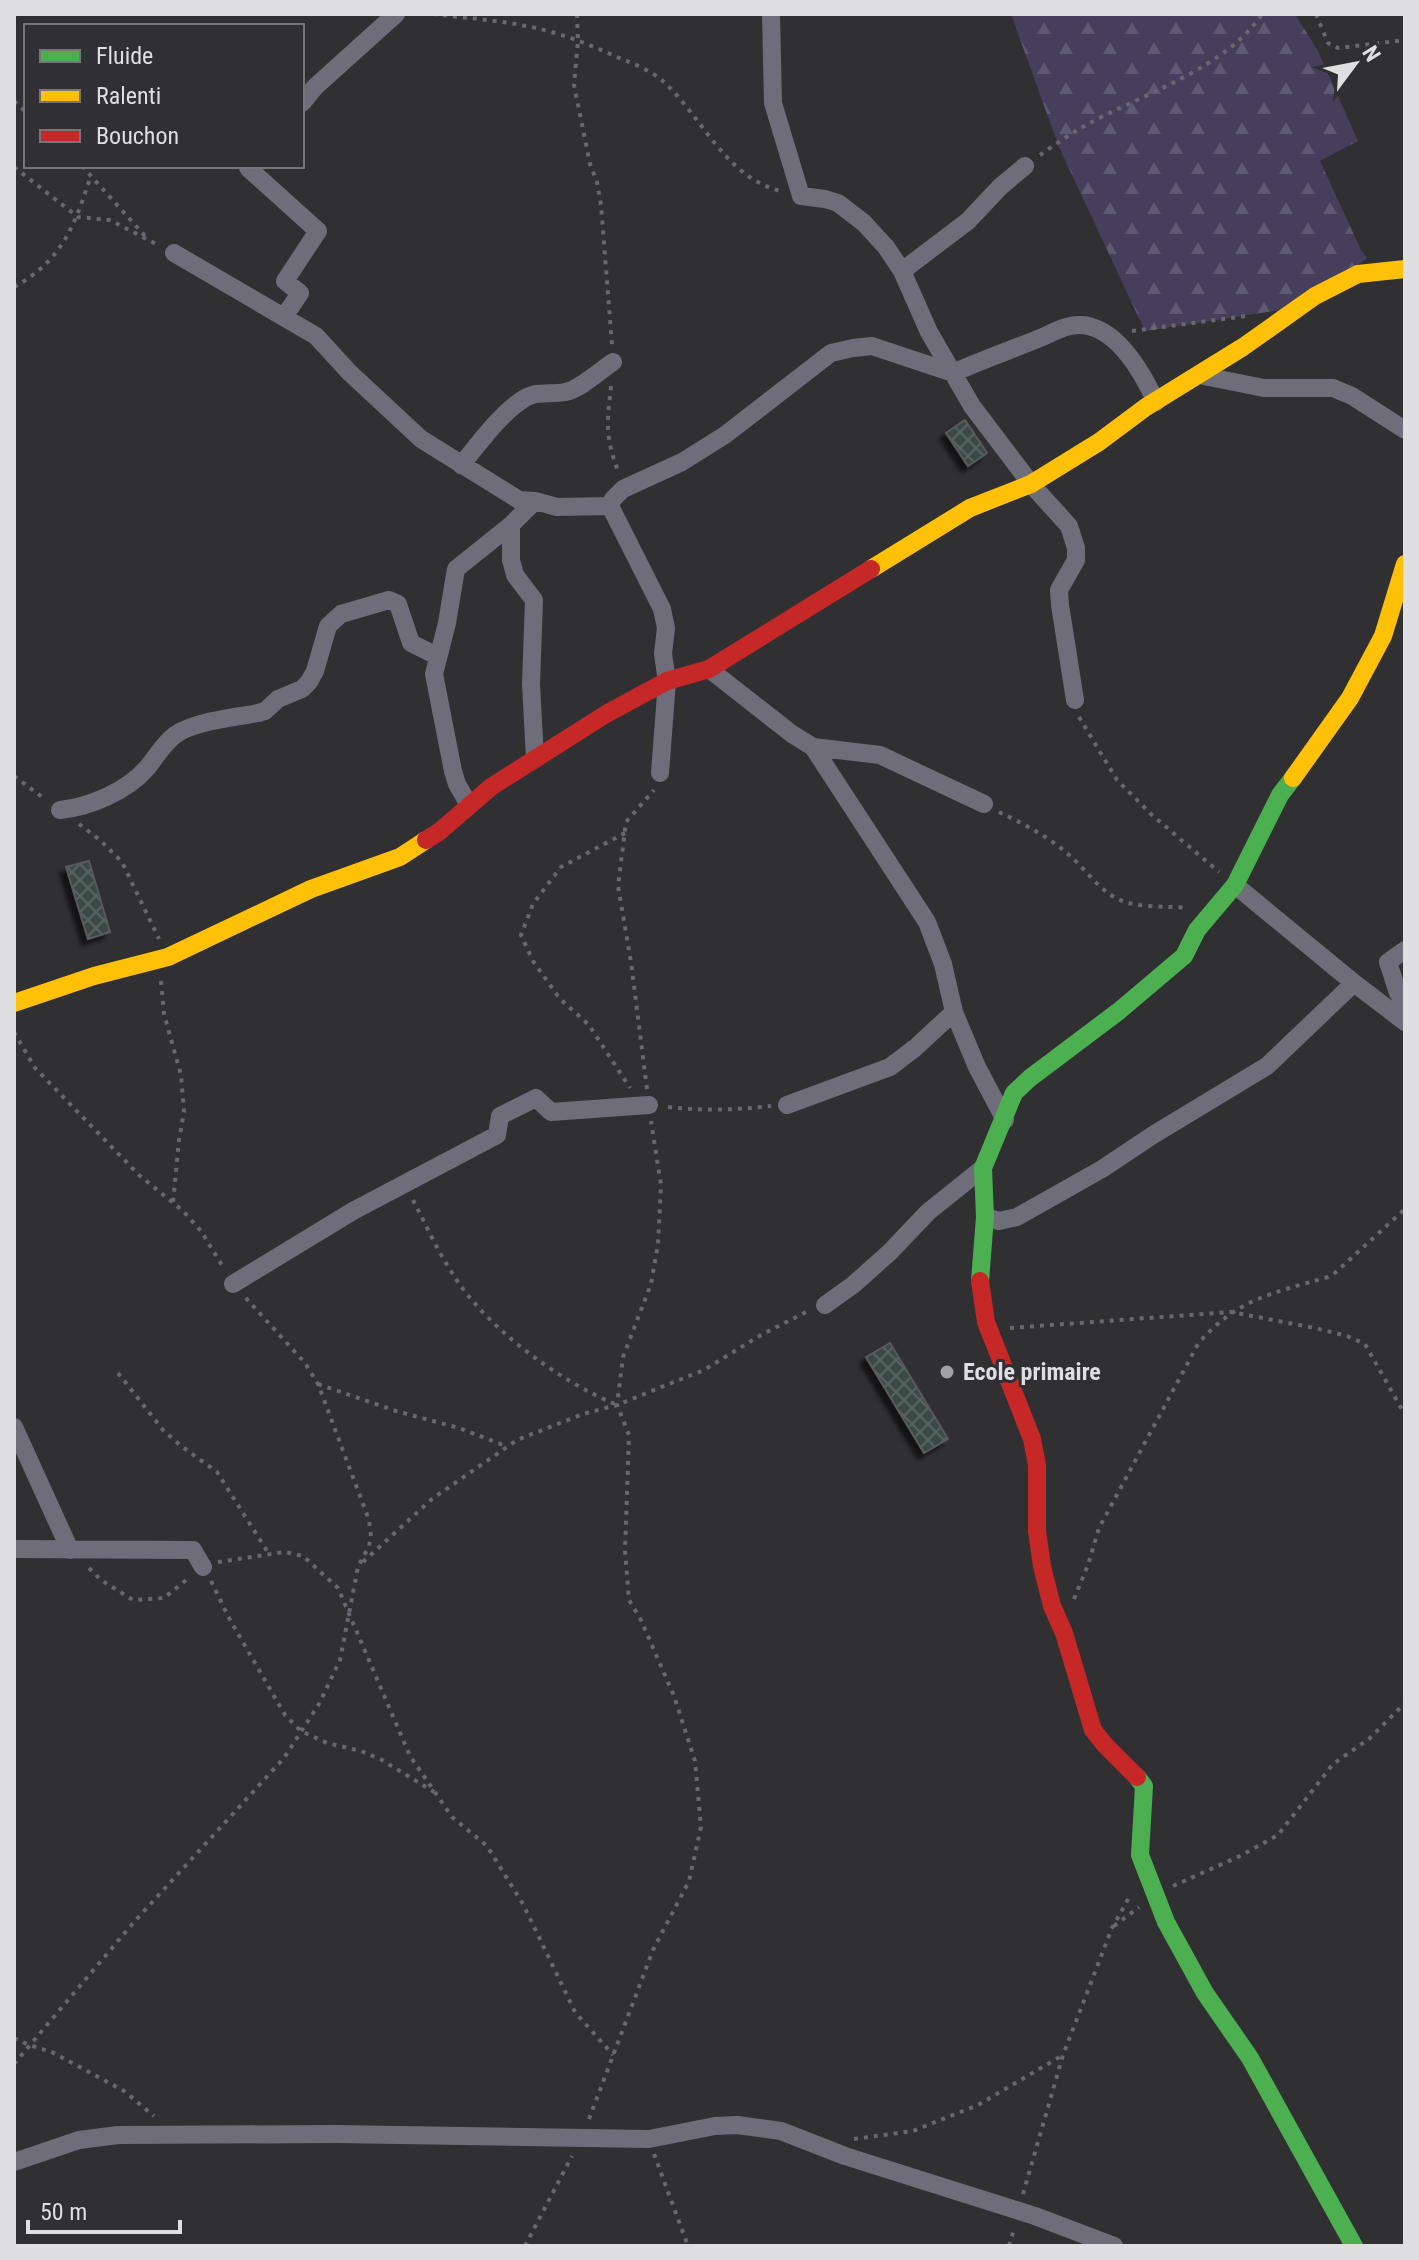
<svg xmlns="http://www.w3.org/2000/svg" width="1419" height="2260" font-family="'Roboto Condensed',sans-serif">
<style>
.forest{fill:url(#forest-firs)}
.building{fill:url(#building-cross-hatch);stroke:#595a5b;stroke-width:2;filter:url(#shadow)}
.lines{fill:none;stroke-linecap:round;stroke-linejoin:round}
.path{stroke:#69676f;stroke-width:4;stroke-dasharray:4 6;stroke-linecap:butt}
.street{stroke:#6f6d7a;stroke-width:18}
.fast{stroke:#4caf50;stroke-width:18}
.slow{stroke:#ffc107;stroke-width:18}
.jam{stroke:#c62828;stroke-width:18}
.poi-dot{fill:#a2a2a5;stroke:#2f2f34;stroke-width:3}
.labels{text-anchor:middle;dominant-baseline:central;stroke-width:6;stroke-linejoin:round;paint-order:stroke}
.poi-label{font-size:24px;font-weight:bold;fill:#dfdfe2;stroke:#2f2f34;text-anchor:start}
</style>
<defs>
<pattern id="forest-firs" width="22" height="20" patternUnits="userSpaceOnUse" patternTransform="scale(2)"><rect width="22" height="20" fill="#453f5c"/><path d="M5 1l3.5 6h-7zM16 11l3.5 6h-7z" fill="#5f5a73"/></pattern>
<pattern id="building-cross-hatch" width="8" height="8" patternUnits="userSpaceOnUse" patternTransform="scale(2)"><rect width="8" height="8" fill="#3a4945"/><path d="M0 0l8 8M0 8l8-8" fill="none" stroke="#566360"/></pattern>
<filter id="shadow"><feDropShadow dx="-6" dy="6" stdDeviation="2" flood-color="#0009"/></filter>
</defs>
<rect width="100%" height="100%" fill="#303033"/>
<path class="forest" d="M 1011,14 L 1295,14 L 1318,51 L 1358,141 L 1320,161 L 1361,250 L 1367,258 L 1300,307 L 1145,331 L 1059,147 Z"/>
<path class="building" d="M 965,420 L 987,453 L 968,466 L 946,433 Z
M 89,861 L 110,932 L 88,939 L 66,867 Z
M 890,1343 L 948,1439 L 924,1453 L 866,1357 Z"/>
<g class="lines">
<path class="path" d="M 433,14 C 474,19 515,21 555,33 C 576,39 597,48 617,57 C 634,64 653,71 666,84 C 703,119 726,177 780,191
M 577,14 L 578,41 L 574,85 L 590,164 L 597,182 L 601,205 L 612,345
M 1316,14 L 1328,43 L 1338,48 L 1405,40
M 14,101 L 26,112
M 1040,155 C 1053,146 1067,136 1081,128 C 1138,95 1225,70 1262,14
M 82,166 L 145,236
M 14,167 L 78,217 L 110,220 L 160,246
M 14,287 C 62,261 75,225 91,175
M 1132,331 L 1246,316
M 611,386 C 607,423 605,436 618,471
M 1079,717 L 1117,780 L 1152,815 L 1219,872
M 14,776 L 46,800
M 999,812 C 1022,823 1049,837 1068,854 C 1085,868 1099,891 1120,900 C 1137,908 1168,906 1188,908
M 79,824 L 100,840 L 122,862 L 159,939
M 625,833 L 561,867 L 533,904 L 521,935 L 533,961 L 560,999 L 589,1025 L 630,1088
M 161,981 L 164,1014 L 181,1075 L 184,1112 L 179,1140 L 173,1203
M 14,1032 L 35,1068 L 139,1175 L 183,1211 L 201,1231 L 223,1267
M 647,1089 L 631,962 L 618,886 L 626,822 L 654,790
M 668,1107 C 703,1111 736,1110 771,1106
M 413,1200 C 426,1225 438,1252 454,1276 C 487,1328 559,1381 615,1404
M 1010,1328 L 1231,1312 L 1315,1328 L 1347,1336 L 1365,1344 L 1405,1415
M 118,1373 L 163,1430 L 180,1445 L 217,1472 L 269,1554
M 318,1384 L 396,1411 L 459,1428 L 506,1446
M 218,1562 L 285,1552 L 303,1556 L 338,1588 L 410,1756 L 452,1817 L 487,1846 L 523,1904 L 575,2012 L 613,2055
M 363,1562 L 432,1499 L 517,1440 L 583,1414 L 617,1405 L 704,1370 L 761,1335 L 810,1310
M 89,1568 L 101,1580 L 133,1600 L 164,1598 L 190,1577
M 211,1581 L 229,1618 L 285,1715 L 301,1731 L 327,1743 L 361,1751 L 382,1760 L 434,1792
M 1074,1599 L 1088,1565 L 1099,1528 L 1198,1344 C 1236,1299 1273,1293 1328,1277 L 1335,1273 L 1405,1209
M 1173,1886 L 1240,1856 L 1278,1835 L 1333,1764 L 1369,1739 L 1405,1703
M 1114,1926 L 1139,1907
M 14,2038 L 29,2045 L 52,2052 L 124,2091 L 154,2116
M 14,2064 L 134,1922 L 284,1758 L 319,1704 L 340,1660 L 358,1567 L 369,1546 L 371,1536 L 369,1520 L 318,1384 L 305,1363 L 245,1297
M 589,2119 L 653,1950 L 689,1881 L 701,1827 L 695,1761 L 674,1696 L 641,1620 L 629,1600 L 625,1551 L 629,1435 L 617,1405 L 623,1357 L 651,1284 L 658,1244 L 661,1185 L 651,1121
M 854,2139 L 913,2131 L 978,2105 L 1063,2055
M 654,2154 L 688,2246
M 1023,2194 L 1063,2055 L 1112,1928 L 1131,1894
M 525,2246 L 572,2156
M 1009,2246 L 1014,2229"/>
<path class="street" d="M 771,14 L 773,103 L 801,196 L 825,199 L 838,203 L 864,223 L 886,247 L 902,271 L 929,332 L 972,406 L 1031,484 L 1069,526 L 1076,548 L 1076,560 L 1059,590 L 1060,605 L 1075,700
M 302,103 L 315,87 L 396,14
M 250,166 L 248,168 L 318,231 L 285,281 L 300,293 L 284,317
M 174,253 L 316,336 L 349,372 L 421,439 L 519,500 L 535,501 L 557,507 L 610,506 L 662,609 L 666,628 L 663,654 L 667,681 L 660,773
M 902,271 L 968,221 L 1000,187 L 1025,166
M 1199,375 L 1264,388 L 1333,388 L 1352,396 L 1405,430
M 461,465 C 479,444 498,416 522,400 C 536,390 549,395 565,392 C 579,390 601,370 613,362
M 610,506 L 613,499 L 623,489 L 682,462 L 725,435 L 831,353 L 853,348 L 872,346 L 953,373 C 982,360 1011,350 1040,338 C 1053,333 1066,324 1081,325 C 1117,327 1142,372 1156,402
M 511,525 L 511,560 L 515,575 L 534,600 L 531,684 L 535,759
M 709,669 L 792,734 L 813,747 L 880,755 L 984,804
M 813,747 L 927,922 L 943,964 L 954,1012 L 977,1067 L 1005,1120
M 469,805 L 457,784 L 453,771 L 434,674 L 447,623 L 456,569 L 511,525 L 535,501
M 60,810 C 90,807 127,791 147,768 C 156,757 164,743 175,735 C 194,721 234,718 258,713 L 265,711 L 278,699 L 302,689 L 309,682 L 315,671 L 328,626 L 341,614 L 389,600 L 398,604 L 411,643 L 437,656
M 1235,885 L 1354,983 L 1405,1022
M 1405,950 L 1388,962 L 1398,993 L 1405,1004
M 787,1105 L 890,1067 L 915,1048 L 954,1012
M 985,1217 L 999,1221 L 1017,1217 L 1102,1169 L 1153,1135 L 1267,1066 L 1354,983
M 233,1284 L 353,1211 L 497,1135 L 500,1116 L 536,1098 L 551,1112 L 649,1105
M 825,1305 L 853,1285 L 890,1252 L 928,1212 L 983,1168
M 14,1427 L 70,1550
M 14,1549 L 193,1550 L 203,1567
M 14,2162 L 79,2140 L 118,2135 L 336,2134 L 649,2139 L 715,2126 L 737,2125 L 781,2131 L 845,2156 L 1035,2216 L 1114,2246"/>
<path class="fast" d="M 980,1281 L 985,1217 L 983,1168 L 1014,1093 L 1030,1078 L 1119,1011 L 1184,956 L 1197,930 L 1235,885 L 1280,795 L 1293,778
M 1137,1777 L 1144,1786 L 1140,1855 L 1166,1922 L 1205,1993 L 1250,2058 L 1354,2246"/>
<path class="slow" d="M 871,569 L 970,508 L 1031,484 L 1099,442 L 1146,407 L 1243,347 L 1315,296 L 1358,274 L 1405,269
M 1293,778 L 1350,698 L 1383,636 L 1405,564
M 14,1003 L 94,976 L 168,957 L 311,889 L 400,857 L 426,840"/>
<path class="jam" d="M 426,840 L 439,832 L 491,787 L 606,714 L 667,681 L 709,669 L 871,569
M 980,1281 L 986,1322 L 1032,1439 L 1037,1465 L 1037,1531 L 1042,1566 L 1052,1606 L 1064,1633 L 1093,1730 L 1105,1745 L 1137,1777"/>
</g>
<circle class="poi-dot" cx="947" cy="1372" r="8"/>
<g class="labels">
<g class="poi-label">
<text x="963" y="1372">Ecole primaire</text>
</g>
</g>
<rect width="1419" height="2260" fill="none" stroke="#dfdfe2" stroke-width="32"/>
<rect x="24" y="24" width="280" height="144" fill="#2f2f34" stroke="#75757a" stroke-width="2"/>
<rect x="40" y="50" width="40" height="12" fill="#4caf50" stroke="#75757a" stroke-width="2"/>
<text x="96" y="64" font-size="24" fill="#dfdfe2">Fluide</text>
<rect x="40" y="90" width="40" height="12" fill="#ffc107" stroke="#75757a" stroke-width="2"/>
<text x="96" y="104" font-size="24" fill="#dfdfe2">Ralenti</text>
<rect x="40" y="130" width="40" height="12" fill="#c62828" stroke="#75757a" stroke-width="2"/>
<text x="96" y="144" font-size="24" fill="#dfdfe2">Bouchon</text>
<g transform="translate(1355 64) rotate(58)" stroke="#2f2f34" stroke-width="6" paint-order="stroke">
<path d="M0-6L14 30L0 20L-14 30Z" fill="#dfdfe2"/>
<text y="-12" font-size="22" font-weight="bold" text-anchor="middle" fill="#dfdfe2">N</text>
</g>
<path d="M28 2220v12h152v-12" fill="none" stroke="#dfdfe2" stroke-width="4"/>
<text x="40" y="2220" font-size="24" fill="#dfdfe2" stroke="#2f2f34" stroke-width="6" paint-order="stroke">50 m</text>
</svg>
